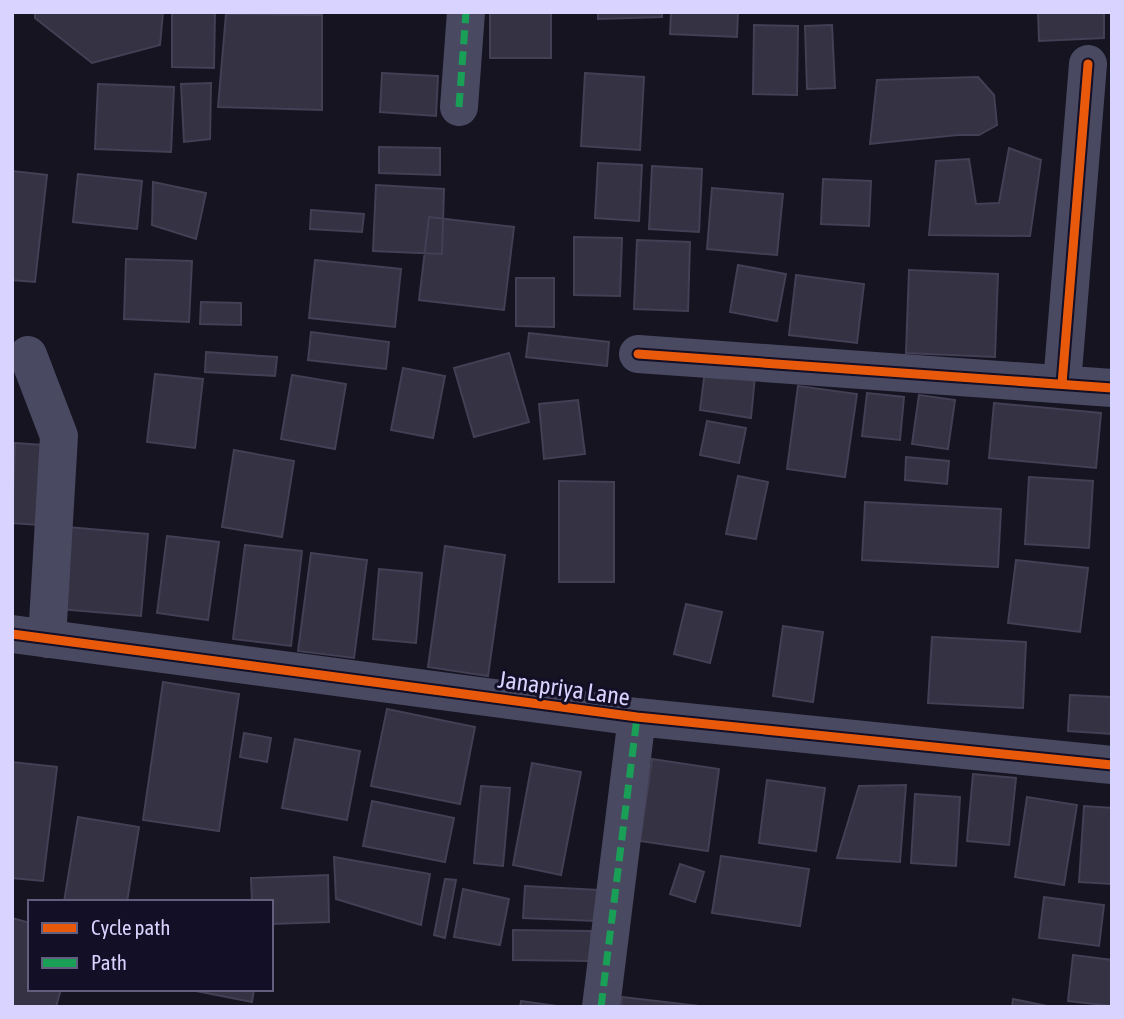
<svg xmlns="http://www.w3.org/2000/svg" width="1124" height="1019" font-family="'Asap Condensed',sans-serif">
<style>
.building{fill:#343243;stroke:#433f54;stroke-width:2}
.lines{fill:none;stroke-linecap:round;stroke-linejoin:round}
.minor{stroke:#4a4962;stroke-width:38}
.quiet{stroke:#1a9f57;stroke-width:7;stroke-dasharray:14 7;stroke-linecap:butt}
.cycleway-casing{stroke:#130f26;stroke-width:13}
.cycleway{stroke:#e8590c;stroke-width:9}
.labels{text-anchor:middle;dominant-baseline:central;stroke-width:6;stroke-linejoin:round;paint-order:stroke}
.street-label{font-size:24px;fill:#d9d4ff;stroke:#130f26}
</style>
<rect width="100%" height="100%" fill="#161421"/>
<path class="building" d="M 35,12 L 163,12 L 160,45 L 92,63 L 35,18 Z
M 172,12 L 215,12 L 214,68 L 172,67 Z
M 490,12 L 551,12 L 551,58 L 490,58 Z
M 598,12 L 662,12 L 662,17 L 598,19 Z
M 671,12 L 738,12 L 737,37 L 670,34 Z
M 1038,12 L 1104,12 L 1104,38 L 1039,41 Z
M 226,14 L 322,15 L 322,110 L 218,107 Z
M 754,25 L 798,26 L 797,95 L 753,94 Z
M 832,25 L 835,88 L 807,89 L 805,26 Z
M 382,73 L 438,76 L 436,116 L 380,112 Z
M 585,73 L 644,77 L 640,150 L 581,146 Z
M 978,77 L 994,95 L 997,125 L 979,135 L 958,135 L 870,144 L 877,80 Z
M 211,83 L 210,139 L 184,142 L 181,84 Z
M 98,84 L 174,87 L 171,152 L 95,149 Z
M 379,147 L 440,148 L 440,175 L 379,173 Z
M 1009,148 L 1041,160 L 1030,236 L 929,235 L 936,161 L 969,159 L 976,204 L 999,203 Z
M 598,163 L 642,165 L 639,221 L 595,218 Z
M 652,166 L 702,169 L 699,232 L 649,229 Z
M 12,171 L 47,175 L 35,282 L 12,280 Z
M 78,174 L 142,181 L 137,229 L 73,222 Z
M 823,179 L 871,181 L 869,226 L 821,224 Z
M 153,182 L 206,193 L 196,239 L 152,225 Z
M 376,185 L 444,189 L 442,254 L 373,251 Z
M 712,188 L 783,194 L 777,255 L 707,249 Z
M 311,210 L 364,214 L 362,232 L 310,229 Z
M 429,217 L 514,227 L 504,310 L 419,300 Z
M 574,237 L 622,238 L 620,296 L 574,295 Z
M 637,240 L 690,242 L 688,311 L 634,309 Z
M 126,259 L 192,261 L 189,322 L 124,319 Z
M 315,260 L 401,269 L 395,327 L 309,318 Z
M 738,265 L 786,274 L 777,321 L 730,312 Z
M 909,270 L 998,274 L 995,357 L 906,353 Z
M 796,275 L 864,284 L 857,343 L 789,335 Z
M 516,278 L 554,278 L 554,327 L 516,326 Z
M 201,302 L 241,303 L 241,325 L 200,324 Z
M 311,332 L 389,342 L 386,369 L 308,360 Z
M 529,333 L 609,342 L 607,366 L 526,357 Z
M 206,352 L 277,357 L 275,376 L 205,372 Z
M 509,353 L 529,422 L 474,437 L 454,368 Z
M 403,368 L 445,376 L 433,438 L 391,430 Z
M 705,370 L 755,376 L 751,418 L 700,410 Z
M 155,374 L 203,379 L 195,448 L 147,442 Z
M 292,375 L 346,384 L 335,449 L 281,439 Z
M 798,386 L 857,394 L 845,477 L 787,469 Z
M 867,393 L 904,397 L 900,440 L 862,436 Z
M 919,395 L 955,400 L 948,449 L 912,444 Z
M 578,400 L 585,454 L 544,459 L 539,404 Z
M 994,403 L 1101,413 L 1096,468 L 989,458 Z
M 707,421 L 746,428 L 739,463 L 700,455 Z
M 15,443 L 44,445 L 39,525 L 12,523 Z
M 234,450 L 294,461 L 282,537 L 222,527 Z
M 906,457 L 949,461 L 947,484 L 905,480 Z
M 738,476 L 768,482 L 756,539 L 726,534 Z
M 1029,477 L 1093,481 L 1089,548 L 1025,544 Z
M 559,481 L 614,482 L 614,582 L 559,582 Z
M 865,502 L 1001,509 L 998,567 L 862,560 Z
M 67,527 L 148,534 L 141,616 L 60,609 Z
M 167,536 L 219,542 L 208,620 L 157,613 Z
M 245,545 L 302,551 L 291,646 L 233,639 Z
M 445,546 L 505,555 L 488,676 L 428,667 Z
M 311,553 L 367,560 L 354,658 L 298,651 Z
M 1016,560 L 1088,568 L 1080,632 L 1008,623 Z
M 379,569 L 422,573 L 416,643 L 373,639 Z
M 686,604 L 722,612 L 710,663 L 674,654 Z
M 783,626 L 823,632 L 813,702 L 773,696 Z
M 932,637 L 1026,642 L 1023,708 L 928,703 Z
M 163,682 L 239,694 L 219,831 L 143,820 Z
M 1070,695 L 1112,697 L 1112,734 L 1068,731 Z
M 387,709 L 475,727 L 460,804 L 371,786 Z
M 244,733 L 271,738 L 267,762 L 240,757 Z
M 295,739 L 360,751 L 347,820 L 282,808 Z
M 652,759 L 719,769 L 708,851 L 640,841 Z
M 12,762 L 57,767 L 43,881 L 12,878 Z
M 532,763 L 581,772 L 561,875 L 513,865 Z
M 973,774 L 1016,778 L 1009,845 L 967,841 Z
M 767,780 L 825,788 L 816,851 L 759,843 Z
M 906,785 L 900,862 L 837,858 L 859,786 Z
M 481,786 L 510,788 L 503,866 L 474,863 Z
M 915,794 L 960,797 L 956,866 L 911,863 Z
M 1027,797 L 1077,805 L 1064,885 L 1015,877 Z
M 372,801 L 454,818 L 445,862 L 363,846 Z
M 1084,806 L 1112,808 L 1112,884 L 1079,882 Z
M 78,817 L 139,827 L 127,902 L 64,902 Z
M 721,856 L 809,869 L 800,926 L 712,913 Z
M 334,857 L 430,874 L 421,925 L 336,899 Z
M 680,864 L 704,872 L 695,902 L 670,894 Z
M 328,875 L 329,922 L 271,924 L 271,902 L 252,902 L 251,878 Z
M 445,879 L 456,880 L 445,938 L 434,935 Z
M 525,886 L 598,890 L 596,921 L 523,918 Z
M 463,889 L 509,899 L 500,945 L 454,937 Z
M 1044,897 L 1104,905 L 1099,946 L 1039,938 Z
M 12,918 L 30,923 L 30,989 L 61,989 L 56,1007 L 12,1007 Z
M 513,930 L 591,931 L 591,961 L 513,960 Z
M 1073,955 L 1112,960 L 1112,1006 L 1068,1001 Z
M 186,989 L 254,989 L 252,1002 Z
M 622,997 L 708,1007 L 621,1007 Z
M 1013,999 L 1052,1007 L 1012,1007 Z
M 521,1001 L 564,1007 L 520,1007 Z"/>
<g class="lines">
<path class="minor" d="M 459,107 L 466,12
M 638,354 L 1112,388
M 28,355 L 59,436 L 47,639
M 1062,384 L 1088,64
M 12,634 L 637,717 L 1112,765
M 601,1007 L 637,717"/>
<path class="quiet" d="M 459,107 L 466,12
M 601,1007 L 637,717"/>
<defs>
<path id="cycleway" d="M 638,354 L 1112,388
M 1062,384 L 1088,64
M 12,634 L 637,717 L 1112,765"/>
</defs>
<use href="#cycleway" class="cycleway-casing"/>
<use href="#cycleway" class="cycleway"/>
</g>
<g class="labels">
<g class="street-label">
<text transform="translate(564 688) rotate(8)">Janapriya Lane</text>
</g>
</g>
<rect width="1124" height="1019" fill="none" stroke="#d9d4ff" stroke-width="28"/>
<rect x="28" y="900" width="245" height="91" fill="#130f26" stroke="#625e7d" stroke-width="2"/>
<rect x="42" y="923" width="35" height="10" fill="#e8590c" stroke="#625e7d" stroke-width="2"/>
<text x="91" y="935" font-size="21" fill="#d9d4ff">Cycle path</text>
<rect x="42" y="958" width="35" height="10" fill="#1a9f57" stroke="#625e7d" stroke-width="2"/>
<text x="91" y="970" font-size="21" fill="#d9d4ff">Path</text>
</svg>
